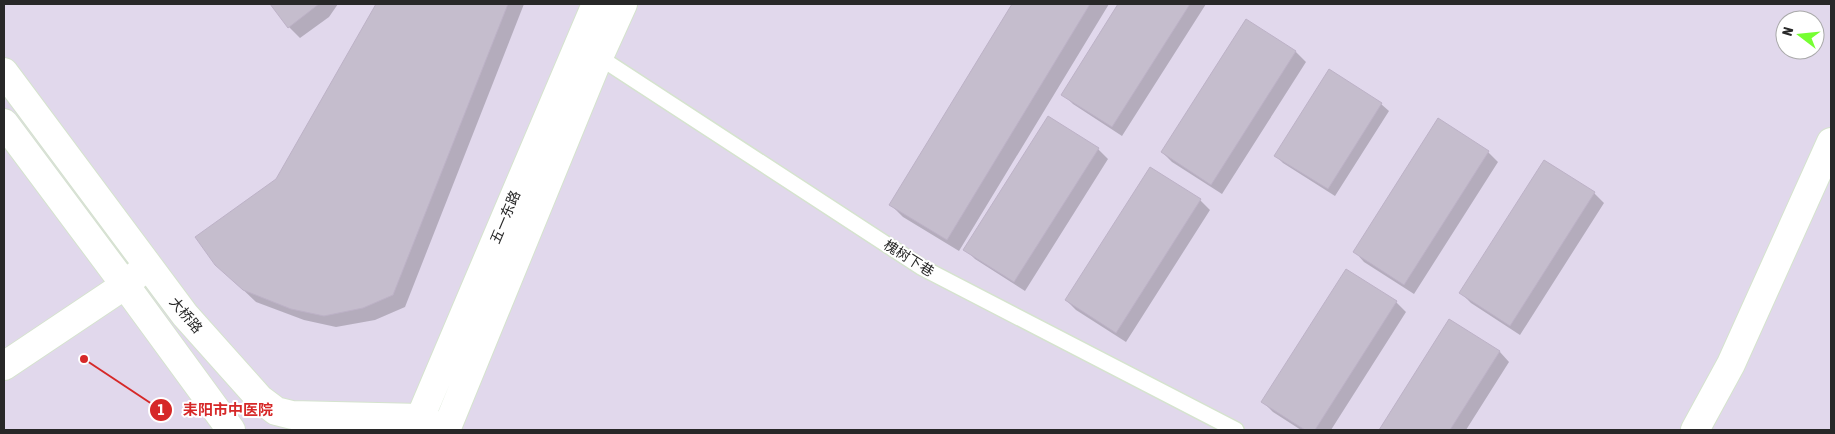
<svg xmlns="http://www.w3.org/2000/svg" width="1835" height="434" font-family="'Asap Condensed','Noto Sans SC',sans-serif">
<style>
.shadow{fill:#0003}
.building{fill:#c5bdcd;stroke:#bdb2c7}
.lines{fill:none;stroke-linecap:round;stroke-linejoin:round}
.service-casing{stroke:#d5e3ce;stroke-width:18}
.minor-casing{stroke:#d5e3ce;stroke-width:30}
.tertiary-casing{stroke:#d5e3ce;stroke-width:30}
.secondary-casing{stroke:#d5e3ce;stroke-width:30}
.service{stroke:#fff;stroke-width:15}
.minor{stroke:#fff;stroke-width:28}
.tertiary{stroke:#fff;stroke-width:28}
.secondary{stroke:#fff;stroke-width:28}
.labels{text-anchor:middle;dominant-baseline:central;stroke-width:4;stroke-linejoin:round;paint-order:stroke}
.street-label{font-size:14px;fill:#282828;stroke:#fff}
.leader{fill:none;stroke:#d62828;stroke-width:2}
.callout-dot{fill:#d62828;stroke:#fff;stroke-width:2}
.mark-label{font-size:15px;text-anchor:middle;font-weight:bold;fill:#fff}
.callout-label{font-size:15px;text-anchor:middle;font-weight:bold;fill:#d62828;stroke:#fff;stroke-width:4;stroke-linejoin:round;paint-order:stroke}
</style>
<rect width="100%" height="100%" fill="#e1d8ec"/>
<path class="shadow" d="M 272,4 L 338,4 L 329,17 L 300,38 L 289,27 Z
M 377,4 L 524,4 L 405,307 L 375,320 L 336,327 L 304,320 L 256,302 L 216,264 L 277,180 Z
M 1013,4 L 1109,4 L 959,251 L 903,217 L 891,205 Z
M 1120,4 L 1206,4 L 1122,136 L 1073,104 L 1063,94 Z
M 1246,20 L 1296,52 L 1306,62 L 1222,194 L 1172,162 L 1162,152 Z
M 1381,104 L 1389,111 L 1335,196 L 1283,163 L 1276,156 Z
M 1048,117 L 1098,149 L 1108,159 L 1025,291 L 975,259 L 965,249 Z
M 1488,152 L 1498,162 L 1414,294 L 1364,262 L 1355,252 Z
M 1545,161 L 1594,193 L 1604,203 L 1520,335 L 1471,303 L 1461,293 Z
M 1200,200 L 1210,210 L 1126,342 L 1076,310 L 1066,300 Z
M 1396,302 L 1406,312 L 1331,430 L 1301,430 L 1273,412 L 1263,402 Z
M 1450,321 L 1500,352 L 1509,362 L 1466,430 L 1380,430 Z"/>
<path class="building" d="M 270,4 L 319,4 L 288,28 Z
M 376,4 L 508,4 L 393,295 L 363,308 L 324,316 L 291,309 L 243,290 L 215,265 L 195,237 L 276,179 Z
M 1012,4 L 1090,4 L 947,240 L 889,205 Z
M 1118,4 L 1190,4 L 1112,127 L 1061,95 Z
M 1246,19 L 1296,51 L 1211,185 L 1161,152 Z
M 1329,69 L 1382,103 L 1328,189 L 1274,156 Z
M 1048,116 L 1099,148 L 1014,282 L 963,250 Z
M 1438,118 L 1489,151 L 1404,285 L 1353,252 Z
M 1544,160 L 1595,192 L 1510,326 L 1459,293 Z
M 1150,167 L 1201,199 L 1116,333 L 1065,300 Z
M 1346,269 L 1397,301 L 1315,430 L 1305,430 L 1261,402 Z
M 1449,319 L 1500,351 L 1450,430 L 1379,430 Z"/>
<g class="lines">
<defs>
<path id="service" d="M 599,57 L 921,267 L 1236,430"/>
<path id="minor" d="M 4,366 L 125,285 L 147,266
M 1695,430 L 1731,364 L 1831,142"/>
<path id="tertiary" d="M 4,72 L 185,315 L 260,399 L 276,411 L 292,415 L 421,418 L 444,430
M 4,123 L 125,285 L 231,430"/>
<path id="secondary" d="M 415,430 L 596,4
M 446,430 L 599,57 L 623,4"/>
</defs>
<use href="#service" class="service-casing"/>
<use href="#minor" class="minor-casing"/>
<use href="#tertiary" class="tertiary-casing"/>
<use href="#secondary" class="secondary-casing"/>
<use href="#service" class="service"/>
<use href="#minor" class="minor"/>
<use href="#tertiary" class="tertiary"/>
<use href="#secondary" class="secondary"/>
</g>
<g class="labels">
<g class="street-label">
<text transform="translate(505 217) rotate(-67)">五一东路</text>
<text transform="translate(909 258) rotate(32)">槐树下巷</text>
<text transform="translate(186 315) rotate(50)">大桥路</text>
</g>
</g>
<path class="leader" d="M84 359L161 410"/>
<g class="callout-dot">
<circle cx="84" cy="359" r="5"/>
<circle cx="161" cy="410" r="12"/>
</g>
<g class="mark-label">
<text x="161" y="415">1</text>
</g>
<g class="callout-label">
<text x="228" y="415">耒阳市中医院</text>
</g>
<rect width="1835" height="434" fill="none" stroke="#282828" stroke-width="10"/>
<g transform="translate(1800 35) rotate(286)"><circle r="24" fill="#ffffff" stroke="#a9a9a9"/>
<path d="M0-4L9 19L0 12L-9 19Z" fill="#76ff32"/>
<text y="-8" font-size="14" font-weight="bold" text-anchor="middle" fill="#282828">N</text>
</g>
</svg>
